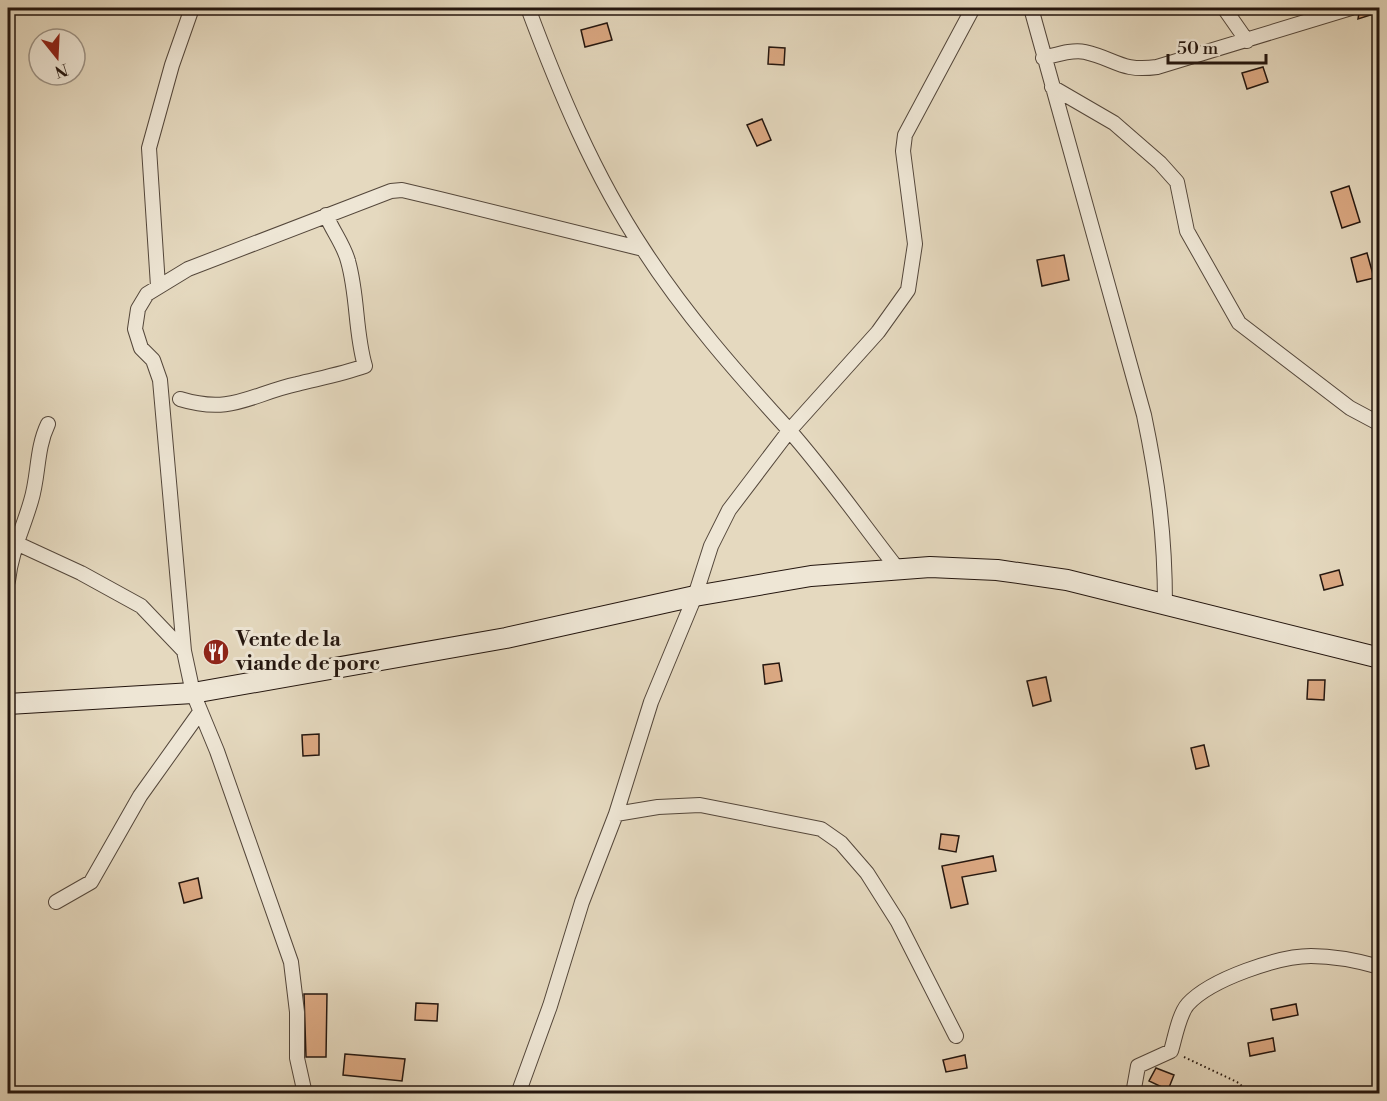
<svg xmlns="http://www.w3.org/2000/svg" width="1387" height="1101" font-family="'Libre Bodoni',serif">
<style>
.building{fill:#dca983;stroke:#24160f;stroke-width:1.5}
.lines{fill:none;stroke-linecap:round;stroke-linejoin:round}
.street-casing{stroke:#54473b;stroke-width:16}
.secondary-casing{stroke:#24160f;stroke-width:22}
.path{stroke:#24160f;stroke-width:2;stroke-dasharray:1.5 3;stroke-linecap:butt}
.street{stroke:#eee6d5;stroke-width:14}
.secondary{stroke:#eee6d5;stroke-width:20}
.labels{text-anchor:middle;dominant-baseline:central;stroke-width:6;stroke-linejoin:round;paint-order:stroke}
.poi-label{font-size:21px;font-weight:bold;fill:#24160f;stroke:#eee6d5;text-anchor:start}
</style>
<rect width="100%" height="100%" fill="#e5d9bf"/>
<filter id="stains"><feTurbulence type="fractalNoise" baseFrequency=".00333" numOctaves="4"/><feColorMatrix values="0 0 0 0 .2 0 0 0 0 .09 0 0 0 0 .02 0 0 0 .5 -.17"/></filter>
<radialGradient id="worn" r=".72"><stop offset=".6" stop-color="#630" stop-opacity="0"/><stop offset="1" stop-color="#630" stop-opacity=".3"/></radialGradient>
<path class="building" d="M 1360,8 L 1380,8 L 1380,12 L 1358,19 Z
M 607,23 L 612,40 L 585,47 L 581,30 Z
M 769,47 L 785,48 L 784,65 L 768,64 Z
M 1263,67 L 1268,82 L 1247,89 L 1242,73 Z
M 762,119 L 771,140 L 757,146 L 747,125 Z
M 1349,186 L 1360,222 L 1342,228 L 1331,192 Z
M 1367,253 L 1374,278 L 1357,282 L 1351,258 Z
M 1064,255 L 1069,280 L 1042,286 L 1037,260 Z
M 1339,570 L 1343,585 L 1324,590 L 1320,575 Z
M 779,663 L 782,681 L 765,684 L 763,665 Z
M 1046,677 L 1051,701 L 1033,706 L 1027,681 Z
M 1308,680 L 1325,680 L 1324,700 L 1307,699 Z
M 319,734 L 319,755 L 303,756 L 302,735 Z
M 1204,745 L 1209,766 L 1196,769 L 1191,748 Z
M 941,834 L 959,836 L 956,852 L 939,849 Z
M 993,856 L 996,871 L 962,877 L 968,904 L 951,908 L 942,866 Z
M 198,878 L 202,898 L 184,903 L 179,883 Z
M 304,994 L 327,994 L 326,1057 L 306,1057 Z
M 416,1003 L 438,1004 L 437,1021 L 415,1020 Z
M 1296,1004 L 1298,1015 L 1273,1020 L 1271,1009 Z
M 1273,1038 L 1275,1051 L 1250,1056 L 1248,1043 Z
M 345,1054 L 405,1059 L 402,1081 L 343,1075 Z
M 965,1055 L 967,1068 L 946,1072 L 943,1060 Z
M 1156,1068 L 1174,1075 L 1168,1090 L 1149,1081 Z"/>
<g class="lines">
<defs>
<path id="street" d="M 528,8 C 559,91 594,175 643,249 C 685,314 736,372 788,429 C 827,473 861,522 897,568
M 1031,8 L 1144,415 C 1158,482 1165,536 1165,605
M 1224,8 L 1247,41
M 1043,58 C 1056,55 1072,49 1085,52 C 1116,59 1121,72 1157,67 L 1351,8
M 1052,87 L 1114,123 L 1160,163 L 1177,182 L 1187,231 L 1239,323 L 1350,408 L 1380,424
M 158,286 L 149,148 L 172,65 L 192,8
M 180,399 C 232,415 251,394 297,384 C 321,378 342,374 365,366 C 355,332 358,296 348,261 C 344,245 332,230 326,215
M 16,543 L 81,573 L 141,606 L 184,651
M 8,581 C 11,552 23,529 31,501 C 39,475 36,449 48,424
M 616,814 L 658,807 L 700,805 L 821,829 L 841,843 L 867,873 L 898,922 L 956,1036
M 56,902 L 91,882 L 140,796 L 200,712
M 305,1094 L 297,1058 L 297,1012 L 291,962 L 217,751 L 193,693 L 184,651 L 160,380 L 153,360 L 141,348 L 135,329 L 138,309 L 147,294 L 188,269 L 391,191 L 402,190 L 440,199 L 643,249
M 518,1094 L 550,1006 L 582,902 L 616,814 L 651,702 L 695,596 L 711,546 L 729,510 L 789,431 L 878,332 L 908,290 L 915,244 L 903,151 L 905,135 L 973,8
M 1133,1094 L 1138,1066 L 1171,1051 C 1175,1038 1179,1014 1188,1004 C 1211,979 1279,956 1311,956 C 1333,956 1359,961 1380,967"/>
<path id="secondary" d="M 8,704 L 193,693 L 506,638 L 695,596 L 811,576 L 930,567 L 997,570 L 1067,580 L 1380,658"/>
</defs>
<use href="#street" class="street-casing"/>
<use href="#secondary" class="secondary-casing"/>
<path class="path" d="M 1184,1057 L 1237,1082 L 1252,1094"/>
<use href="#street" class="street"/>
<use href="#secondary" class="secondary"/>
</g>
<defs>
<symbol id="restaurant-disc" viewBox="-11 -11 22 22"><circle r="9.5" fill="#8f2418" stroke="#eee6d5"/><path d="M-5-6h1v4h1v-4h1v4h1v-4h1v5L-1.5 .5V6h-2V.5L-5-1ZM5-6V6H3V1.5H1.5Q1.5-4 5-6Z" fill="#fff"/></symbol>
</defs>
<g fill-rule="evenodd">
<use href="#restaurant-disc" x="201" y="637" width="30" height="30"/>
</g>
<g class="labels">
<g class="poi-label">
<text x="236" y="640">Vente de la<tspan x="236" dy="24">viande de porc</tspan></text>
</g>
</g>
<rect width="1387" height="1101" fill="none" stroke="#e5d9bf" stroke-width="30"/>
<rect x="9" y="9" width="1369" height="1083" fill="none" stroke="#24160f" stroke-width="3"/>
<rect x="15" y="15" width="1357" height="1071" fill="none" stroke="#24160f" stroke-width="1.5"/>
<g transform="translate(57 57) rotate(162)"><circle r="28" fill="#eee6d5" stroke="#9d9386" stroke-width="1.5"/>
<path d="M0-4.5L10 22L0 15L-10 22Z" fill="#8f2418"/>
<text y="-9" font-size="16" font-weight="bold" text-anchor="middle" fill="#24160f">N</text>
</g>
<path d="M1168 54v9h98v-9" fill="none" stroke="#24160f" stroke-width="3"/>
<text x="1177" y="54" font-size="18" fill="#24160f" stroke="#eee6d5" stroke-width="4.5" paint-order="stroke">50 m</text>
<rect width="100%" height="100%" filter="url(#stains)"/>
<rect width="100%" height="100%" fill="url(#worn)"/>
</svg>
